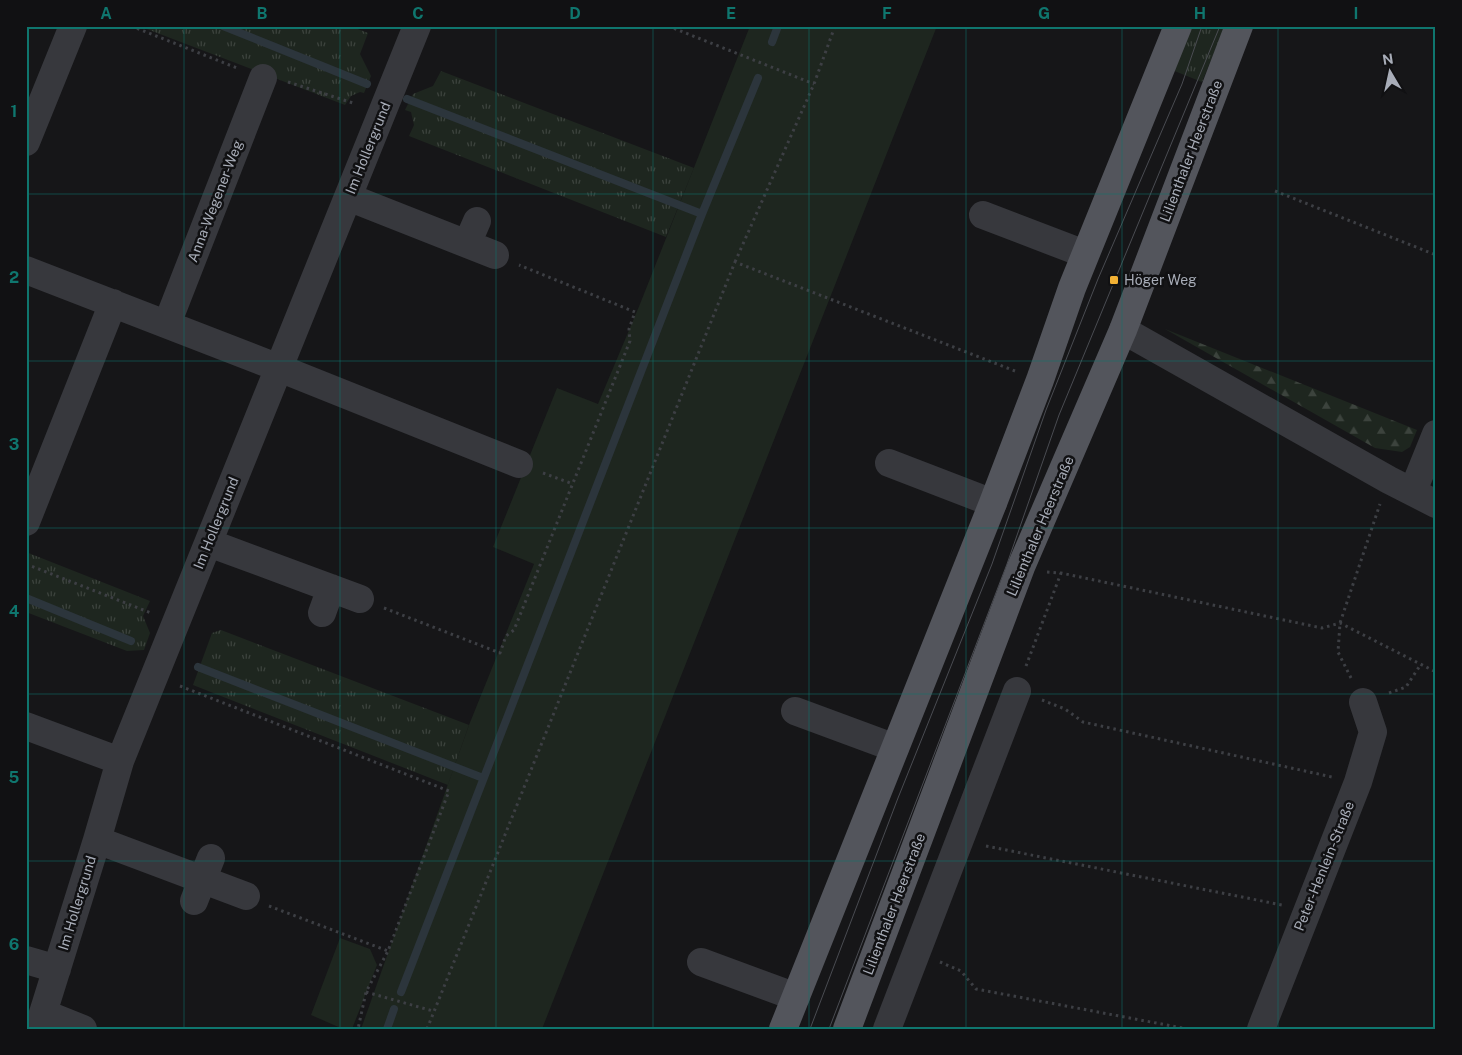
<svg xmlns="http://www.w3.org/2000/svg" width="1462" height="1055" font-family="'Public Sans',sans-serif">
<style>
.grass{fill:url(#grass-tufts)}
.forest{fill:url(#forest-firs)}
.green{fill:#1e261f}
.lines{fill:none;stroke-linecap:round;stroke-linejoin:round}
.stream{stroke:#2c353c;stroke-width:8}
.path{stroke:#3d3f44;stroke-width:3;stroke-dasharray:2.5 4;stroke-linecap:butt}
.minor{stroke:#37383d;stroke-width:28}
.major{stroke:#53555c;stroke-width:28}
.tram{stroke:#4a4c52;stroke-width:1}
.grid{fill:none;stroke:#0f766e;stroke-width:1;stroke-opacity:0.55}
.poi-dot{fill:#f2b134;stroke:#111113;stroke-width:2}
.labels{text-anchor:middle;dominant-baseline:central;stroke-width:5;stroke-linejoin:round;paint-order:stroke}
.street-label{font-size:14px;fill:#a8adb8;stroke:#111113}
.poi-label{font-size:14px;fill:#a8adb8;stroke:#111113;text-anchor:start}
.neatline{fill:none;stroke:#0f766e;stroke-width:2}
.grid-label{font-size:16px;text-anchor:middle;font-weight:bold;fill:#0f766e}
</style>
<defs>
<pattern id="grass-tufts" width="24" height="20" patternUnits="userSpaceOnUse" patternTransform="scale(1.25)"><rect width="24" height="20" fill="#1e261f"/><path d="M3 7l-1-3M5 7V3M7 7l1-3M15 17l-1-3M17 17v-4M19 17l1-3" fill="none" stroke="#3c433d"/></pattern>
<pattern id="forest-firs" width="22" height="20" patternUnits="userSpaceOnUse" patternTransform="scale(1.25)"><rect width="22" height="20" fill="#1e261f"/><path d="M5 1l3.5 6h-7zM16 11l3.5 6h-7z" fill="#3c433d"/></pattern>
</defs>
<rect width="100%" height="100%" fill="#161618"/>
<path class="grass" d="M 139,26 L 350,26 L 368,33 L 360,54 L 371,76 L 364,93 L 360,92 L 351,96 L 345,105 Z
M 1191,26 L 1225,26 L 1202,82 L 1172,70 Z
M 441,71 L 694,168 L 666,237 L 409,136 L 414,125 L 411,112 L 405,110 L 413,94 L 433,86 Z
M 26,552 L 150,601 L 143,616 L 150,633 L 144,650 L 127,651 L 26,612 Z
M 221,630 L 469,725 L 448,785 L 193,685 L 212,633 Z"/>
<path class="forest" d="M 1165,329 L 1417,430 L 1410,447 L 1402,452 L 1375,448 Z"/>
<path class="green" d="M 750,26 L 937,26 L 542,1029 L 361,1029 L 469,725 L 534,564 L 493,547 L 557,388 L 598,404 L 640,304 Z
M 340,938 L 370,949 L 377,965 L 352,1029 L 343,1029 L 311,1015 Z"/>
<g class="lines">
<path class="stream" d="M 223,26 L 367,84
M 772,42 L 778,26
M 407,99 L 702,214
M 26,598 L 131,641
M 198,667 L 483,778
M 401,992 L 702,214 L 758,78
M 387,1029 L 394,1009"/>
<path class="path" d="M 131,26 L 237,68
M 668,26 L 814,84
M 288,82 L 356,104
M 1275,191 L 1436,255
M 735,262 L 814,84 L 835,26
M 543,473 L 573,484
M 26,564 L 151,613
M 1047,572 L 1061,573 L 1322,628 L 1340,623 L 1436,672
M 384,608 L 500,653 L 506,636 L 514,630 L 630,341 L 629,329 L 635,312 L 519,265
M 1026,666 L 1061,573
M 1351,678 L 1338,652 L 1340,623 L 1380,504
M 180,686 L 449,791 L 388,951 L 366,992 L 358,1029
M 1389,693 L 1406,687 L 1421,664
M 1042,700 L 1065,709 L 1083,722 L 1332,777
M 986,846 L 1282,905
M 269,906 L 388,951
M 940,962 L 961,971 L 976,989 L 1188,1029
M 366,992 L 433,1011
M 427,1029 L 735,262 L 1015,371"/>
<path class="minor" d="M 26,142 L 73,26
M 348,197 L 495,255
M 983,215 L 1085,254
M 467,244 L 477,221
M 26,270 L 279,368 L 519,464
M 167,324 L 263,78
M 1123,330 L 1389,480 L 1436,504
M 889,463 L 993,503
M 1413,491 L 1436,434
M 26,522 L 113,303
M 209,543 L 360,599
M 322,613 L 331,588
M 795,711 L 895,748
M 26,726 L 120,761
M 97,840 L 246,896
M 194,901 L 211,858
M 26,960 L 57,969
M 701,962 L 796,997
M 43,1013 L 83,1029
M 38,1029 L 97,840 L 120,761 L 417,26
M 887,1029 L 1017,691
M 1261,1029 L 1358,782 L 1373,732 L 1363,702"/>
<path class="major" d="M 783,1029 L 993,503 L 1040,380 L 1072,288 L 1178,26
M 847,1029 L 1021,567 L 1123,330 L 1239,26"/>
<path class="tram" d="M 810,1029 L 898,798 L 992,564 L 1046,410 L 1098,279 L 1182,84 L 1202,26
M 829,1029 L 1007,564 L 1059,415 L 1220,26"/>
</g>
<path class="grid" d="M 184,26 L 184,1029M 340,26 L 340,1029M 496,26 L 496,1029M 653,26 L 653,1029M 809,26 L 809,1029M 966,26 L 966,1029M 1122,26 L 1122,1029M 1278,26 L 1278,1029M 26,194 L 1436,194M 26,361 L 1436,361M 26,528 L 1436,528M 26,694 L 1436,694M 26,861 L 1436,861"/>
<rect class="poi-dot" x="1109" y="275" width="10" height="10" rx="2.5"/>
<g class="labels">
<g class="street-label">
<text transform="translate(368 148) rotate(-68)">Im Hollergrund</text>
<text transform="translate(1191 151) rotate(-69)">Lilienthaler Heerstraße</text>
<text transform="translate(215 201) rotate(-69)">Anna-Wegener-Weg</text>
<text transform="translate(216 523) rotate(-68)">Im Hollergrund</text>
<text transform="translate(1040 526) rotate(-67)">Lilienthaler Heerstraße</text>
<text transform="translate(1324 866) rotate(-68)">Peter-Henlein-Straße</text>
<text transform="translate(77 903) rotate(-73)">Im Hollergrund</text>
<text transform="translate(894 904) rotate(-69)">Lilienthaler Heerstraße</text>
</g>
<g class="poi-label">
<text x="1124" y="280">Höger Weg</text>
</g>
</g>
<rect width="1462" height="1055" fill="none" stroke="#111113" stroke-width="55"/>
<g transform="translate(1390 72) rotate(351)" stroke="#111113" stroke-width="4" paint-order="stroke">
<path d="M0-4L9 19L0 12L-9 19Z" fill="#a8adb8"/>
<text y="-8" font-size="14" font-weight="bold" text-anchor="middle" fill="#a8adb8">N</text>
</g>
<rect x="28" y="28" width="1406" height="1000" class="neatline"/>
<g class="grid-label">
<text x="106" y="19">A</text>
<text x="262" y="19">B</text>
<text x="418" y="19">C</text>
<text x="575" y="19">D</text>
<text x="731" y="19">E</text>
<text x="887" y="19">F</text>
<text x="1044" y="19">G</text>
<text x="1200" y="19">H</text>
<text x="1356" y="19">I</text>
<text x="14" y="117">1</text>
<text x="14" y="283">2</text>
<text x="14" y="450">3</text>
<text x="14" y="617">4</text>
<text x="14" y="783">5</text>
<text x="14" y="950">6</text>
</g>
</svg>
